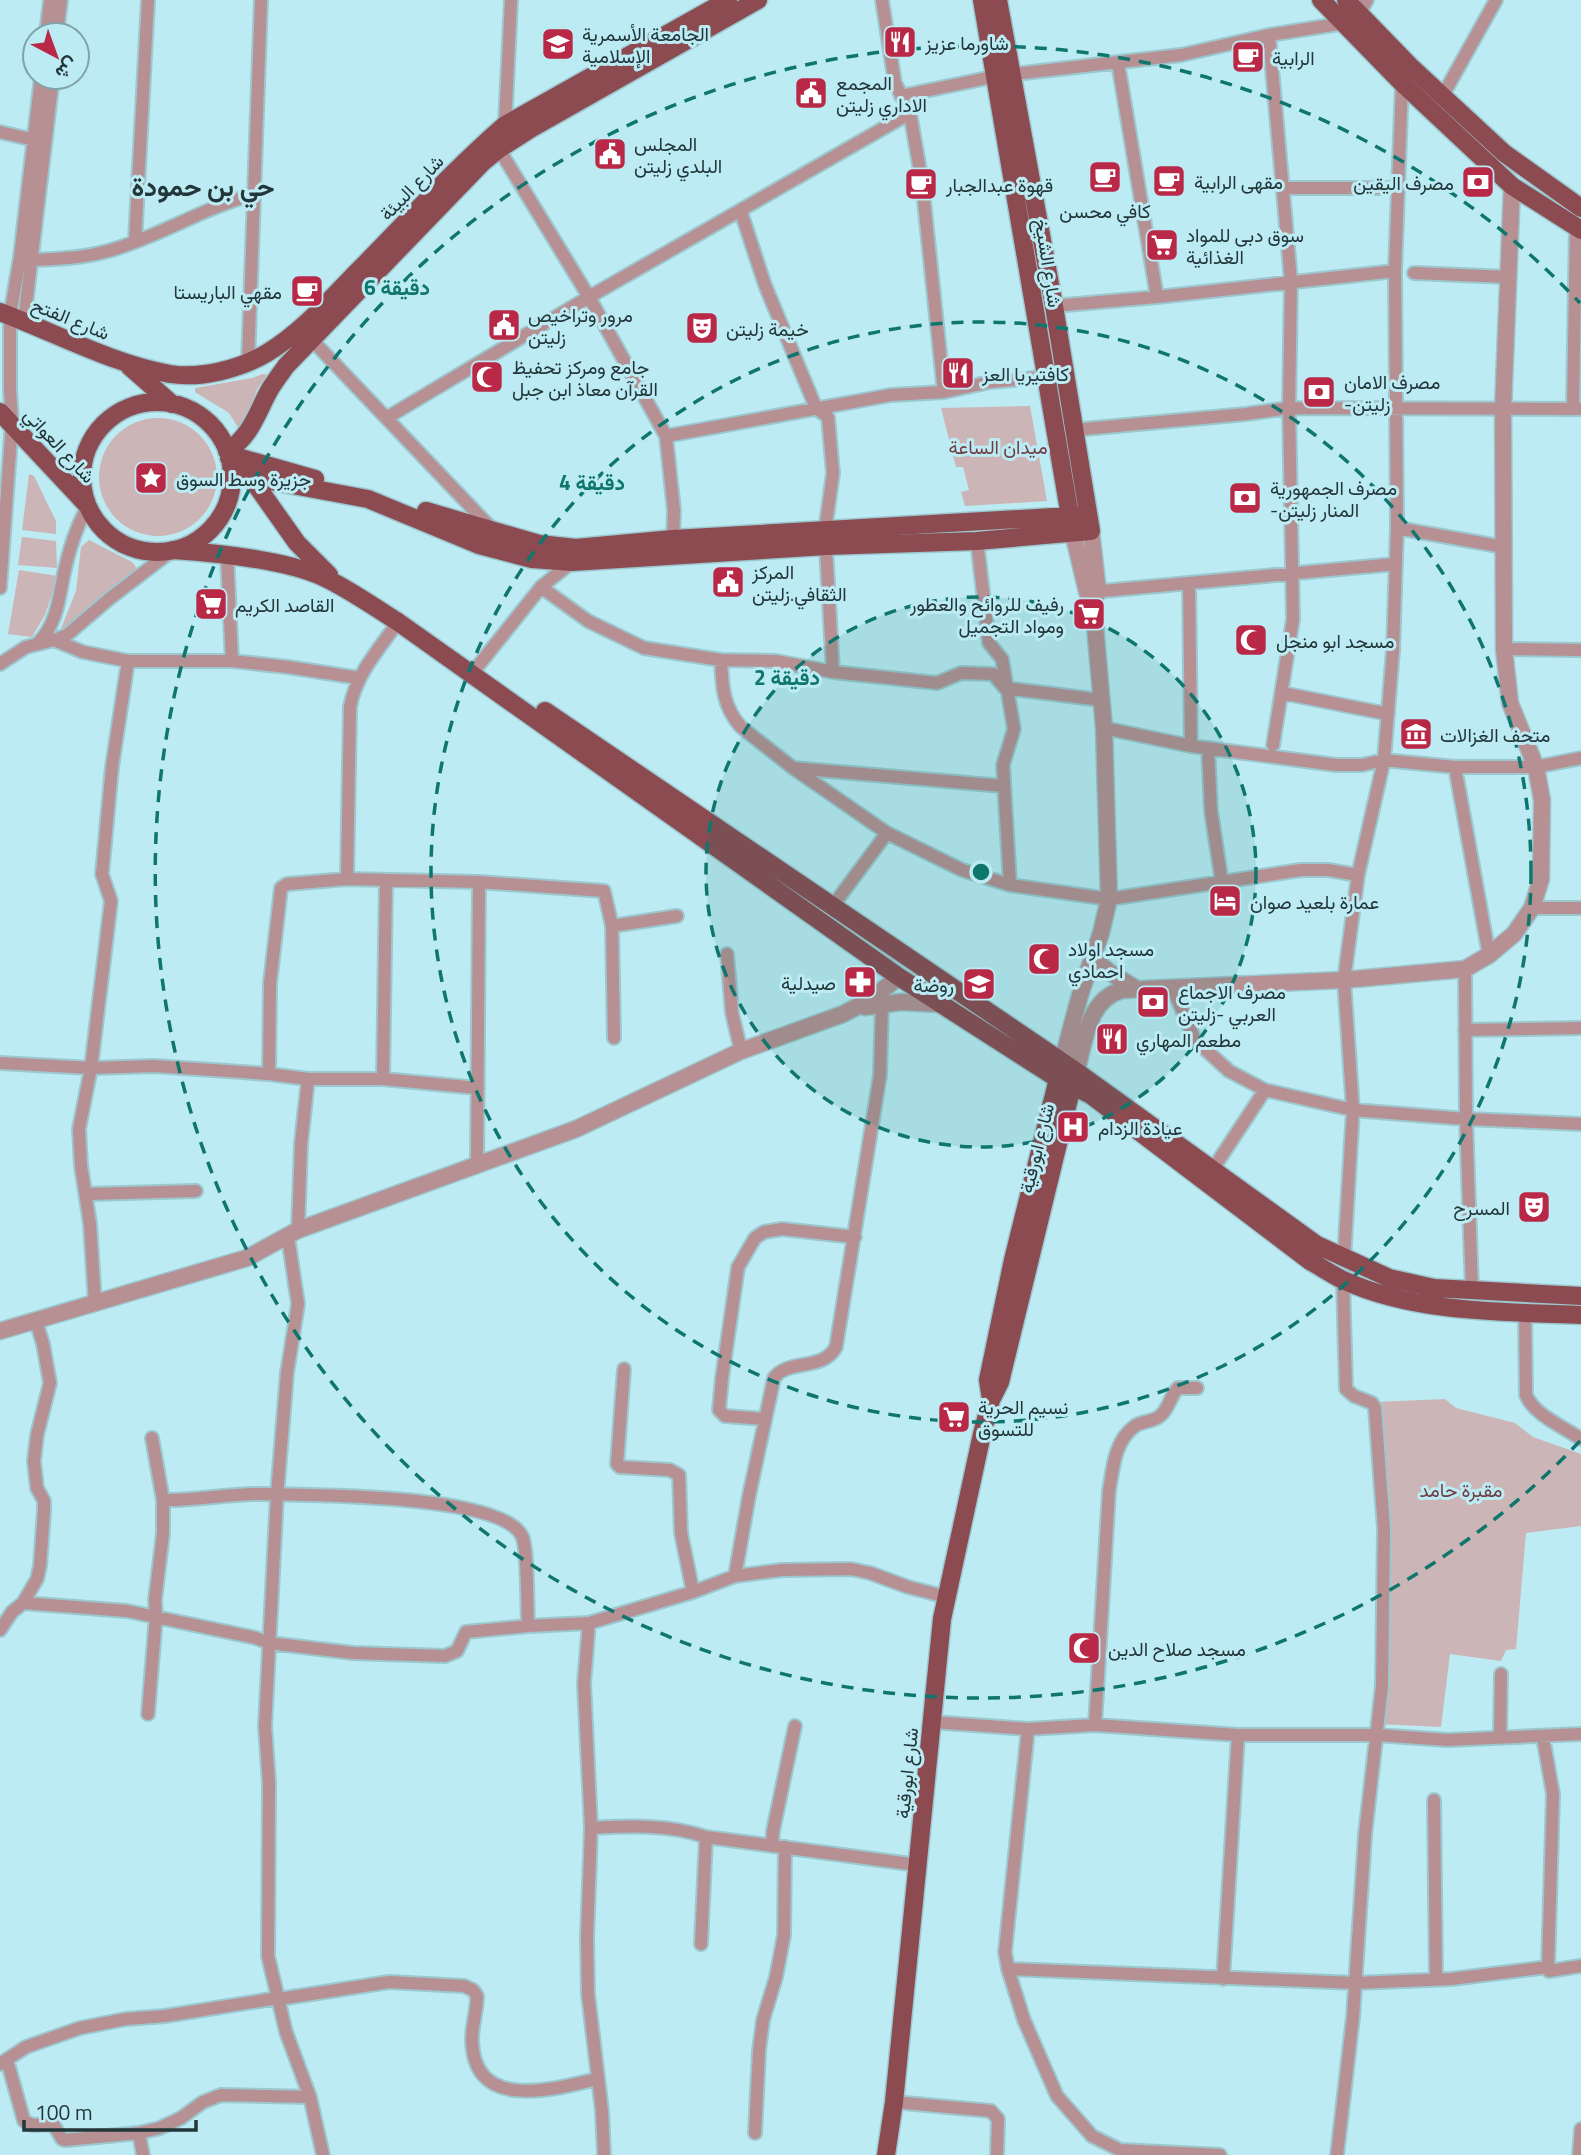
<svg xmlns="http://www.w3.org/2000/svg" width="1581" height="2155" font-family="'Titillium Web',Vazirmatn,sans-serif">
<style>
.green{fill:#ccb5b6}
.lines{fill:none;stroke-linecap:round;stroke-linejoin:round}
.minor-casing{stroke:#9dc7cf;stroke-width:16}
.tertiary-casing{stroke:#9dc7cf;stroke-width:19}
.primary-casing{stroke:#9dc7cf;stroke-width:21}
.minor{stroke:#b69092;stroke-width:12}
.tertiary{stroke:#b69092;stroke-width:16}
.primary{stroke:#8b4b51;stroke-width:18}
.ring{fill:none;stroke:#0f766e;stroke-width:3.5;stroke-dasharray:12 9}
.labels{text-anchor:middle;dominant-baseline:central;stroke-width:6;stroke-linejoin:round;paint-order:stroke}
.poi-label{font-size:19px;fill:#233639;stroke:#bcebf4;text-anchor:start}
.street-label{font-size:19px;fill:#233639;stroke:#bcebf4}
.park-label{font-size:19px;fill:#703e42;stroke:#bcebf4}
.district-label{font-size:26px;font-weight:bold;fill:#233639;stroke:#bcebf4}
.centre{fill:#0f766e;stroke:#bcebf4;stroke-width:3.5}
.ring-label{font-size:21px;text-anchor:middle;font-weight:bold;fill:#0f766e;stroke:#bcebf4;stroke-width:6;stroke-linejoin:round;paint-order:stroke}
</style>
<rect width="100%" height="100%" fill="#bcebf4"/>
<path class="green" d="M 262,374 L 268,375 L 257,389 L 246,421 L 239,429 L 229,413 L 195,392 L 195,388 L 252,378 Z
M 1030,406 L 1047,501 L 965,506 L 961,492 L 969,490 L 963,467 L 956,467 L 941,408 Z
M99 477a59 59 0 1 1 118 0a59 59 0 1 1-118 0Z
M 29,474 L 34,476 L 56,521 L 56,534 L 22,530 Z
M 22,537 L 56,541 L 57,568 L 18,565 Z
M 89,540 L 132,562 L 139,571 L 107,591 L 70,628 L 60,631 L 76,591 L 81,547 Z
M 19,570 L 58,576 L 45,615 L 32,637 L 8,634 Z
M 1445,1399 L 1456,1408 L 1515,1423 L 1533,1437 L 1581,1454 L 1581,1526 L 1526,1533 L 1516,1649 L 1506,1650 L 1501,1661 L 1450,1654 L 1441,1727 L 1378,1724 L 1385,1535 L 1375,1402 Z"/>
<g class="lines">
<defs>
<path id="minor" d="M 882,0 L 895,83 L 910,113 L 922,182 L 944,392
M 1359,14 L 1367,0
M 46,35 L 50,0
M 57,35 L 61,0
M 1269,35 L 1291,281 L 1289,408 L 1293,619 L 1273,745
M 1118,63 L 1157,297
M 1443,95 L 1496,0
M 901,96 L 997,76 L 1181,55 L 1269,35 L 1345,23
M 505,125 L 511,0
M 0,132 L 39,141
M 499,149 L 589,297 L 666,436 L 674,511 L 673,539
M 1282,188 L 1398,188
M 741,212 L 765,285 L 816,408 L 828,417 L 833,473 L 825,531 L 833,672
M 135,241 L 148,0
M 32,260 C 58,259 83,258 108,251 C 159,237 204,207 255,194
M 1414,273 L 1508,277
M 1054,306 L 1157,297 L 1395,271
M 24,322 L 53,77
M 311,339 L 492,529
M 248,362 L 261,0
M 1573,408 L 1576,227
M 388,417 L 589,297 L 910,113
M 1073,430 L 1246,414 L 1289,408 L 1581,409
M 666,436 L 891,395 L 944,392 L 990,382 L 1046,377
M 1397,528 L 1504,547
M 977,541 L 989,643 L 1002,659 L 1014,729 L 1003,765 L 1010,885
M 227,555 L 232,661
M 1189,584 L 1191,746
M 541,587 L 588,621 L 644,648 L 721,660 L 776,661 L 833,672 L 937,683 L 961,673 L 993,674 L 1005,688 L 1101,700
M 0,588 L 12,423 L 10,389 L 10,316 L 20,257 L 41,77
M 1092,592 L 1395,564
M 398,622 C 379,649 356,674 350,707 L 347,879 L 479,882 L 477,1165
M 54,640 L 67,635 L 109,599 L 173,550
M 38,643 C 57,624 59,598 64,573 C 69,550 76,527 88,506
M 1504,649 L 1581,650
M 721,660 C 722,686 723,707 741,727 L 793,768 L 887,833 L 962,870 L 1010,885 L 1109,899 L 1301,870 L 1328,870 L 1358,875
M 0,664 L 26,647 L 54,640 L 83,652 L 128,661 L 232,661 L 288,667 L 359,678
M 478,666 L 541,587 L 572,562
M 1282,693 L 1388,714
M 1104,728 L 1191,746 L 1336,765 L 1362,765 L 1384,760 L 1455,767 L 1536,767 L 1581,758
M 1208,748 L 1211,811 L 1222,883
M 1455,767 L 1489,955
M 793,768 L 1003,786
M 347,879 L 287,884 L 281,888 L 270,983 L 269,1074 L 308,1079 L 383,1079 L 386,880
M 479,882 L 604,891 L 612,926 L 614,1038
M 832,907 L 887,833
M 1532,908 L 1581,908
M 612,926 L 677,916
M 727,954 L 732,1013 L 741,1051
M 1465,969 L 1466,1119 L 1472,1290
M 1172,987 L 1195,1040 L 1229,1071 L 1265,1090 L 1353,1110 L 1466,1119 L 1581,1124
M 1465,1030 L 1581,1028
M 0,1063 L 91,1068 L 154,1066 L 269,1074
M 383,1079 L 478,1088
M 1213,1169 L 1265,1090
M 87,1194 L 196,1191
M 298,1230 L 301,1144 L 308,1079
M 288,1237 L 298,1304 L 287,1373 L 277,1495 L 265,1726 L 269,1783 L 268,1956 L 286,2032 L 310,2097 L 323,2155
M 1344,1258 L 1353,1110 L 1344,980 L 1358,875 L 1384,760 L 1393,650 L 1397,528 L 1395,271 L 1402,83
M 95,1303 L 90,1224 L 81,1166 L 79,1129 L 91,1068 L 111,901 L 102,874 L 112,767 L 128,661
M 1525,1313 L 1526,1395 C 1534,1415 1564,1427 1581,1439
M 624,1369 L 617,1464 L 620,1467 L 670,1470 L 679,1475 L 681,1533 L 693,1592
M 765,1419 L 725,1416 L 719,1410 L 722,1378 L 738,1267 L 755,1238 L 764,1232 L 782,1229 L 855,1237
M 152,1438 L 163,1500 C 197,1501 230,1493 264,1494 C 309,1495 501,1494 522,1536 C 528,1548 527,1608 528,1626 L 589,1623 L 693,1592 L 735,1576 L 782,1570 L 851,1569 L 870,1573 L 908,1587 L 947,1597
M 735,1576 L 749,1496 L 774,1378 C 789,1358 822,1372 836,1347 L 880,1075 L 882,1004
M 23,1603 L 37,1579 L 40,1566 L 44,1511 L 44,1501 L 37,1488 L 34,1461 L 37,1435 L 50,1383 L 43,1344 L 36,1321
M 589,1623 L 584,1683 L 591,1828 L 587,1938 L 588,1994 L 602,2111 L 604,2155
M 0,1630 L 12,1612 L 23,1603 L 127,1611 L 256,1638 L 269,1643 L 353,1653 L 445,1656 L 457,1651 L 466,1632 L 528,1626
M 148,1714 L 156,1616 L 155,1600 L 163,1533 L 163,1500
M 932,1722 L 1028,1729 L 1095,1725 L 1238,1735 L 1377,1735 L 1447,1740 L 1581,1734
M 1095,1725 L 1109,1491 C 1113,1469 1114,1441 1135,1426 C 1142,1421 1153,1422 1160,1416 C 1169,1409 1170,1396 1178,1388 L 1197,1388
M 1543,1737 L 1553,1794 L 1548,1967
M 1500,1738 L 1501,1674
M 1434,1800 L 1436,1980
M 591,1828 C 630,1826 669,1824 706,1837
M 772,1846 L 773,1831 L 795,1726
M 701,1944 L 706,1837 L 918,1865
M 1008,1969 L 1005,1952 L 1028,1729
M 1223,1979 L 1238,1735
M 279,1999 L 389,1982 L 464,1986 L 473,1990 L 477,1996 C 477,2011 472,2024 472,2039 C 473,2112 551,2090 597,2079
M 7,2060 L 24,2121 L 33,2125 L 53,2124 L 62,2139 L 65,2140 L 139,2133 L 160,2128 L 181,2118 L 203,2102 L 221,2095 L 310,2097
M 0,2064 L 26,2047 L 80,2028 L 126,2019 L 165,2016 L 278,1998
M 894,2102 L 991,2111 L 998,2119 L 997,2155
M 139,2133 L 143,2155
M 755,2133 L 759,2051 L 763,2020 L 776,1977 L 784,1935 L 785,1847
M 1220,2155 L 1120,2150 L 1092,2136 L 1057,2096 L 1024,2020 L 1008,1969 L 1356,1983 L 1451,1979 L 1548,1967 L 1549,1971 L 1581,1966
M 1337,2155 L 1353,2017 L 1365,1835 L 1382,1686 L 1384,1529 L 1375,1408 L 1372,1403 L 1354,1396 L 1346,1389 L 1343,1280
M 1579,2155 L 1581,2129"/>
<path id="tertiary" d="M 1091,531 L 1098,591 L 1093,603
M 1093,958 L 1109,972 L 1137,989
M 865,1007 L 901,1002 L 940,1004
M 1059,1073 L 1080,995 L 1101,933 L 1109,899 L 1104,728 L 1093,603 L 1087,592 L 1073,533
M 1074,1081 C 1084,1049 1085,1000 1122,990 L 1344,980 L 1465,969 L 1489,955 L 1514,934 L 1532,908 L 1541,879 L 1542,800 L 1536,767 L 1510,703 L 1504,649 L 1503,409 L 1512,186
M 0,1331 L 247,1258 L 298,1230 L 576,1129 L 741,1051 L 843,1014 L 868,1001 L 899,977"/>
<path id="primary" d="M 982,0 L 1072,528
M 1321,0 L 1402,83 L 1512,186 L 1581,230
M 1346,0 L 1410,66 L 1504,153 L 1581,208
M 0,312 C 56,333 110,363 170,374 C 201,379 240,369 267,353 C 300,333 327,303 354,275 C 404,225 451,172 505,125 L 728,0
M 129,366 L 172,404
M82 477a75 75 0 1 1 150 0a75 75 0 1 1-150 0Z
M 0,412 L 86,504
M 227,451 C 251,437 257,412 270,389 C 275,381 281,373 286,366 L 483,162 L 499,149 L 532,128 L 758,0
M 234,456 L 315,479
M 229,458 L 244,468 L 297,543 L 329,575
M 249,477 L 368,499 L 479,545 L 532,559 L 572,562 L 826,546 L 977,541 L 1091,531 L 1054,306 L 998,0
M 426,511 L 539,544 L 576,548 L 673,539 L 1088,515
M 173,550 C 217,553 283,559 323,577 C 349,589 374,607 398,622 L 899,977 L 1058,1079 L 1091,1095 L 1310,1261 C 1321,1267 1331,1274 1343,1280 C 1414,1313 1504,1312 1581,1315
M 545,711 L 1077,1072 L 1317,1245 L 1389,1278 L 1434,1288 L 1581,1296
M 991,1400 L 988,1380 L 1013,1260 L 1058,1079
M 886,2155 L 894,2102 L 942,1619 L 982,1434 L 991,1400 L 1000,1382 L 1072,1086"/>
</defs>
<use href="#minor" class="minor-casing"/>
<use href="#tertiary" class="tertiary-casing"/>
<use href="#primary" class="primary-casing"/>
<use href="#minor" class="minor"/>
<use href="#tertiary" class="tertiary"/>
<use href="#primary" class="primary"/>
</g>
<circle cx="981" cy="872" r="275" fill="#0f766e" fill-opacity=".12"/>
<g class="ring">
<circle cx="981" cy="872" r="275"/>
<circle cx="981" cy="872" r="550"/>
<path d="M1580 1441A826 826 0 1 1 1580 303"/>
</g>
<defs>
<symbol id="restaurant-square" viewBox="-11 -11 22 22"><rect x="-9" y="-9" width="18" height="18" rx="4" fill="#b92846" stroke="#bcebf4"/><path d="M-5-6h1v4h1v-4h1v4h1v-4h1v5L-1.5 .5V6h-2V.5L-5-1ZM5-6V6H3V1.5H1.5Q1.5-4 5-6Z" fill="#fff"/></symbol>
<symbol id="university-square" viewBox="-11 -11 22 22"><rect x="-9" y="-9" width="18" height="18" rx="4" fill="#b92846" stroke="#bcebf4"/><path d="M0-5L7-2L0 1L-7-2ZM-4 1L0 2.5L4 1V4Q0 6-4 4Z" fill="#fff"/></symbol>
<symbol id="cafe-square" viewBox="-11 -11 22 22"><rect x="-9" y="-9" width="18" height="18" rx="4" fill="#b92846" stroke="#bcebf4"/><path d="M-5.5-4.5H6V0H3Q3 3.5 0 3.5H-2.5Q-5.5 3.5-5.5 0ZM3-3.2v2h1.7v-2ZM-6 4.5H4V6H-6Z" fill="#fff"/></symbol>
<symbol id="civic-square" viewBox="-11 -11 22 22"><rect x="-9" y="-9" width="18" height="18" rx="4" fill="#b92846" stroke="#bcebf4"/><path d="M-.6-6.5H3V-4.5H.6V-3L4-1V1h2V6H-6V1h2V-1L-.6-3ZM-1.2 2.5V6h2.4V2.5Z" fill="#fff"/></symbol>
<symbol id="bank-square" viewBox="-11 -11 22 22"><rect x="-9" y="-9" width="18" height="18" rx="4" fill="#b92846" stroke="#bcebf4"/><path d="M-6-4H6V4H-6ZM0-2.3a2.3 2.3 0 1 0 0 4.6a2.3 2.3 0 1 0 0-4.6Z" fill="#fff"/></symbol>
<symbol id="supermarket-square" viewBox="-11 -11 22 22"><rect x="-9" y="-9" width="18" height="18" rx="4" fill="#b92846" stroke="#bcebf4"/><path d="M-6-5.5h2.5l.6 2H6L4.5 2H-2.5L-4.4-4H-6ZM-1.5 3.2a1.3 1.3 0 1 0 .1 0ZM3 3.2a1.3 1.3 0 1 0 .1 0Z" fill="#fff"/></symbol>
<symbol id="theatre-square" viewBox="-11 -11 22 22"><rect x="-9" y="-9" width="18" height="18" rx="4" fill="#b92846" stroke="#bcebf4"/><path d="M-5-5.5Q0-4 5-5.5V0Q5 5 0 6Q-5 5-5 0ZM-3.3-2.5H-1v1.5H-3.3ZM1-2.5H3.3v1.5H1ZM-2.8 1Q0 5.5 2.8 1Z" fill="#fff"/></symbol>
<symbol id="mosque-square" viewBox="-11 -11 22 22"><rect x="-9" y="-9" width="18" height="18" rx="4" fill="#b92846" stroke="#bcebf4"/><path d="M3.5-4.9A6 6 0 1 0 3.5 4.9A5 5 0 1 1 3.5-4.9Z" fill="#fff"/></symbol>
<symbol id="sight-square" viewBox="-11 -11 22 22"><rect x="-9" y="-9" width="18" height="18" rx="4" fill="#b92846" stroke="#bcebf4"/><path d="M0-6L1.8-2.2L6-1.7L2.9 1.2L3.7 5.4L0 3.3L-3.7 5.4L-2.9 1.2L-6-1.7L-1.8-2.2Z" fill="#fff"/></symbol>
<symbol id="museum-square" viewBox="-11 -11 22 22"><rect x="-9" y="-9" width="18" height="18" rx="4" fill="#b92846" stroke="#bcebf4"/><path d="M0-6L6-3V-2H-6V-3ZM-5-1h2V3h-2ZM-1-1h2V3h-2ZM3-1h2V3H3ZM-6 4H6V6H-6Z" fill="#fff"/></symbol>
<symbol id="hotel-square" viewBox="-11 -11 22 22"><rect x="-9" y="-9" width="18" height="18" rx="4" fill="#b92846" stroke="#bcebf4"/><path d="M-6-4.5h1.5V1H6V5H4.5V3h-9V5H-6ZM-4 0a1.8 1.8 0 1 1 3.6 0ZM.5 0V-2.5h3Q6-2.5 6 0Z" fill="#fff"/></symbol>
<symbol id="pharmacy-square" viewBox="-11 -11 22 22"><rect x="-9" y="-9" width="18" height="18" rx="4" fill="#b92846" stroke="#bcebf4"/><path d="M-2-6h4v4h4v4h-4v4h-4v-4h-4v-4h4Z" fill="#fff"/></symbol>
<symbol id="school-square" viewBox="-11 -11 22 22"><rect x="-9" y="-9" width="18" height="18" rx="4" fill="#b92846" stroke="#bcebf4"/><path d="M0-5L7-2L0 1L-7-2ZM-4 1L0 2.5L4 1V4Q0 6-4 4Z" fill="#fff"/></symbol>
<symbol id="hospital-square" viewBox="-11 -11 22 22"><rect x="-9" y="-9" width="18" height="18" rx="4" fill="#b92846" stroke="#bcebf4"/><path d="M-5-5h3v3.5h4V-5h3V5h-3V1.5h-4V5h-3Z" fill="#fff"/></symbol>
</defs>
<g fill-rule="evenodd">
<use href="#restaurant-square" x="881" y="23" width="38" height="38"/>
<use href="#university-square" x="539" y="25" width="38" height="38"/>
<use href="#cafe-square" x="1229" y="38" width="38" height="38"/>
<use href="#civic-square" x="792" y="74" width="38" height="38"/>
<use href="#civic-square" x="591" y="135" width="38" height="38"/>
<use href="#cafe-square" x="1086" y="158" width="38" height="38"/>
<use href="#cafe-square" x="1150" y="162" width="38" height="38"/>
<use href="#bank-square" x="1459" y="163" width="38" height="38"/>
<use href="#cafe-square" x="902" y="165" width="38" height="38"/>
<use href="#supermarket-square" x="1143" y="226" width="38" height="38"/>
<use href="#cafe-square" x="288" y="272" width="38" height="38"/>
<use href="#civic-square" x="485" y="306" width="38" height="38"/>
<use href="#theatre-square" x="683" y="309" width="38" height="38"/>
<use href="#restaurant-square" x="939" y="354" width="38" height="38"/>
<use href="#mosque-square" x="468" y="358" width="38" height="38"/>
<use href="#bank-square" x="1300" y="373" width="38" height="38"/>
<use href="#sight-square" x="132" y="459" width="38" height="38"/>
<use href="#bank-square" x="1226" y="479" width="38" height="38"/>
<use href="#civic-square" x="709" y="563" width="38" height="38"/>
<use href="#supermarket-square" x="192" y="585" width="38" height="38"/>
<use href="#supermarket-square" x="1070" y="595" width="38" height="38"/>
<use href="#mosque-square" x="1232" y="621" width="38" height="38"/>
<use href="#museum-square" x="1397" y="715" width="38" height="38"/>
<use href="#hotel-square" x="1206" y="882" width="38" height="38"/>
<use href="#mosque-square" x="1025" y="940" width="38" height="38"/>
<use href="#pharmacy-square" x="841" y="963" width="38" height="38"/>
<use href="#school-square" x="960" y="965" width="38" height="38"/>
<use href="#bank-square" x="1134" y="983" width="38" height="38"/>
<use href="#restaurant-square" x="1093" y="1020" width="38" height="38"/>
<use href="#hospital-square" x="1054" y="1108" width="38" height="38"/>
<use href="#theatre-square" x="1515" y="1188" width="38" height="38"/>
<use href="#supermarket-square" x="935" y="1398" width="38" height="38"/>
<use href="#mosque-square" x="1065" y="1629" width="38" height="38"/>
</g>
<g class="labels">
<g class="poi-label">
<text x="582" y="33">الجامعة الأسمرية<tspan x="582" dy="22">الإسلامية</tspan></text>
<text x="925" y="42">شاورما عزيز</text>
<text x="1272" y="57">الرابية</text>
<text x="836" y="82">المجمع<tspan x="836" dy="22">الاداري زليتن</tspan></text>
<text x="634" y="143">المجلس<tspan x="634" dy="22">البلدي زليتن</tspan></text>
<text x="1194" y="181">مقهى الرابية</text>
<text x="1454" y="182" text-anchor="end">مصرف اليقين</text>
<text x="946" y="184">قهوة عبدالجبار</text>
<text x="1105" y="210" text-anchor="middle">كافي محسن</text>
<text x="1186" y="234">سوق دبي للمواد<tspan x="1186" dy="22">الغذائية</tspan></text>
<text x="282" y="291" text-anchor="end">مقهي الباريستا</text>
<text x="528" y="314">مرور وتراخيص<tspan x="528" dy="22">زليتن</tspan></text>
<text x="726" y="328">خيمة زليتن</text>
<text x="512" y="366">جامع ومركز تحفيظ<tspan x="512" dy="22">القرآن معاذ ابن جبل</tspan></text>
<text x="982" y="373">كافتيريا العز</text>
<text x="1344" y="381">مصرف الامان<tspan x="1344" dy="22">-زليتن</tspan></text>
<text x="176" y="478">جزيرة وسط السوق</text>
<text x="1270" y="487">مصرف الجمهورية<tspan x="1270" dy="22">-المنار زليتن</tspan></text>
<text x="752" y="571">المركز<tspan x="752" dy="22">الثقافي.زليتن</tspan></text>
<text x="1064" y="603" text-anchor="end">رفيف للروائح والعطور<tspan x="1064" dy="22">ومواد التجميل</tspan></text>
<text x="235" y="604">القاصد الكريم</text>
<text x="1276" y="640">مسجد ابو منجل</text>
<text x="1440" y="734">متحف الغزالات</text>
<text x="1250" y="901">عمارة بلعيد صوان</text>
<text x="1068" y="948">مسجد اولاد<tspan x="1068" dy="22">احمادي</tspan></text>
<text x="836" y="982" text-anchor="end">صيدلية</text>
<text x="954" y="984" text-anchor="end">روضة</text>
<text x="1178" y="991">مصرف الاجماع<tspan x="1178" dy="22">العربي -زليتن</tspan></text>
<text x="1136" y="1039">مطعم المهاري</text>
<text x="1098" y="1127">عيادة الزدام</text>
<text x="1510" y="1207" text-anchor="end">المسرح</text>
<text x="978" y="1406">نسيم الحرية<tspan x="978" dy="22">للتسوق</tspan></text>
<text x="1108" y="1648">مسجد صلاح الدين</text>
</g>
<g class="street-label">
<text transform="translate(411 187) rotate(-46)">شارع البيئة</text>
<text transform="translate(1049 263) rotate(81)">شارع الشيخ</text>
<text transform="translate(71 318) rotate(22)">شارع الفتح</text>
<text transform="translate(60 445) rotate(47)">شارع العواتي</text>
<text transform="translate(1036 1148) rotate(-76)">شارع ابورقية</text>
<text transform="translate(906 1773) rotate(-84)">شارع ابورقية</text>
</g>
<g class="park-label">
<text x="998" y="446">ميدان الساعة</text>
<text x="1461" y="1489">مقبرة حامد</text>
</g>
<g class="district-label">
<text x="203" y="186">حي بن حمودة</text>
</g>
</g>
<circle cx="981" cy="872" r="10" class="centre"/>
<g class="ring-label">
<text x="397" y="295">6 دقيقة</text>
<text x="592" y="490">4 دقيقة</text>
<text x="787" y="685">2 دقيقة</text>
</g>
<g transform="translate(56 56) rotate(139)"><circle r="33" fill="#bcebf4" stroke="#7fa3a9" stroke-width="2"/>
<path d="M0-5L12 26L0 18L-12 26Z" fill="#b92846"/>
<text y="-10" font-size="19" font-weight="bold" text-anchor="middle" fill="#233639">ش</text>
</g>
<path d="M24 2120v10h172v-10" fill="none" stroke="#233639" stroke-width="3.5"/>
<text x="35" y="2120" font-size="21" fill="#233639" stroke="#bcebf4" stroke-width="5" paint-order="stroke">100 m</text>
</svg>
